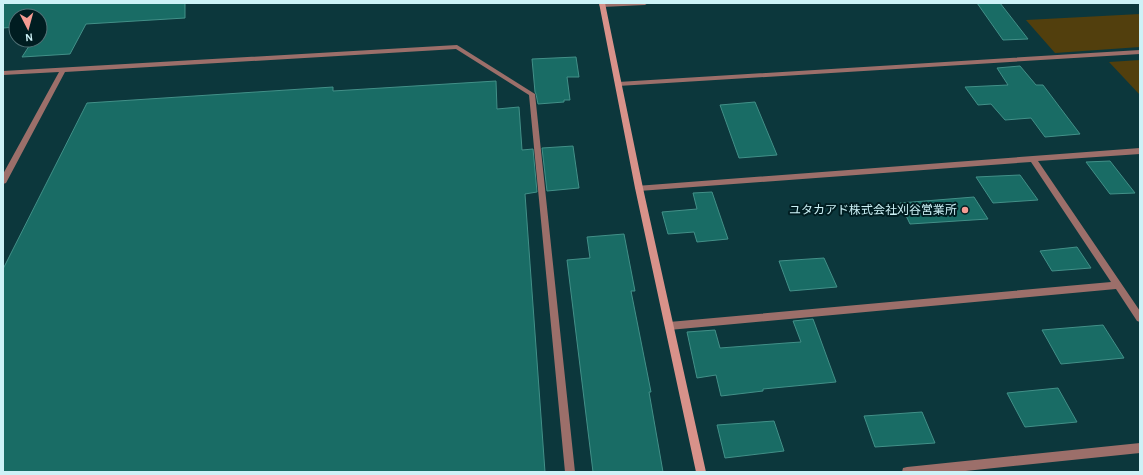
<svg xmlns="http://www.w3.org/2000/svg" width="1143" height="475" font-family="'Alegreya Sans','Noto Sans JP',sans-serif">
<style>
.green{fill:#523f0d}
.building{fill:#196c65;stroke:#429088}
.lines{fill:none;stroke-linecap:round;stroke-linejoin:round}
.lane{fill:#9c6f6a;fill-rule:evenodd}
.street{fill:#9c6f6a;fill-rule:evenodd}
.secondary{fill:#d8928a;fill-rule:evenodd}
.poi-dot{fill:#f59c93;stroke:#001d21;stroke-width:1.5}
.labels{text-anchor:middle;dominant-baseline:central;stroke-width:4;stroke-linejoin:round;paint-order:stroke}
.poi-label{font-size:12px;fill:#cdf2f7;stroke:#001d21;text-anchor:end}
</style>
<rect width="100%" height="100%" fill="#0c373c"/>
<path class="green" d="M 1140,14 L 1140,47 L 1055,53 L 1026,20 Z
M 1140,60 L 1140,95 L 1109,62 Z"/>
<path class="building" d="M 3,3 L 185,3 L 185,18 L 86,24 L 70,54 L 22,57 L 33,40 L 40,40 L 40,28 L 42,26 L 40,26 L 40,16 L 16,16 L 16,27 L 3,28 Z
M 977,3 L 1000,3 L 1028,39 L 1003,40 Z
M 576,57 L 579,77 L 567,77 L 570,100 L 564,100 L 564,102 L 538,104 L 536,94 L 535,92 L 532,59 Z
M 1020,66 L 1036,85 L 1043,85 L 1080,134 L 1045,137 L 1031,118 L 1005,120 L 991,104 L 978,105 L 965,87 L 1008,85 L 997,68 Z
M 496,81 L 497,109 L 519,107 L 522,150 L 533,149 L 537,192 L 525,194 L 545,472 L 3,472 L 3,269 L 87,103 L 333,87 L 333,91 Z
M 755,102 L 777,155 L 739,158 L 720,105 Z
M 573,146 L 579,188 L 547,191 L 542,148 Z
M 1110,161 L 1135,193 L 1110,194 L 1086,162 Z
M 1020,175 L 1038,200 L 993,203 L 976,177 Z
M 712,192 L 728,239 L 697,242 L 694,232 L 668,234 L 662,212 L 697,209 L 693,193 Z
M 974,197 L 988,219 L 910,224 L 900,203 Z
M 624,234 L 635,291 L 631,291 L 651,392 L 649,392 L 663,472 L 593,472 L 567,260 L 590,258 L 587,237 Z
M 1077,247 L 1091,268 L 1052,271 L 1040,251 Z
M 824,258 L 837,287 L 790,291 L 779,261 Z
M 813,319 L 836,382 L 763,389 L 763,391 L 721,396 L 716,375 L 697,378 L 687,332 L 715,330 L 720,348 L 786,343 L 801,342 L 793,321 Z
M 1103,325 L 1124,358 L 1061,364 L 1042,330 Z
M 1058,388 L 1077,422 L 1025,427 L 1007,393 Z
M 922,412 L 935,443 L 875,447 L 864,416 Z
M 774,421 L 784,451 L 725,458 L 717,425 Z"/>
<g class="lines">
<path class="lane" d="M 457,45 L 535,94 L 575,472 L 565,472 L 529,95 L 456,49 L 65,72 L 6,183 L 3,184 L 3,174 L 59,72 L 3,75 L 3,71 Z"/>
<path class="street" d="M 607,3 L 648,3 L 645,5 L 602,7 L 599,5 L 600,4 Z
M 1140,50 L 1140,54 L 618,86 L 615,84 L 618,82 Z
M 1140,148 L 1140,154 L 1038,161 L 1140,311 L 1140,322 L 1137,321 L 1116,289 L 669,330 L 666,329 L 665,326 L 666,323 L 669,322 L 1111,282 L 1031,162 L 639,191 L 635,188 L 636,186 Z
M 1140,443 L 1140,453 L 956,472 L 902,472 L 903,468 L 907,467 Z"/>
<path class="secondary" d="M 599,3 L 605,3 L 643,188 L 706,472 L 696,472 L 635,188 Z"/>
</g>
<circle class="poi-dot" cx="965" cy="210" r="4"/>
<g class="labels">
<g class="poi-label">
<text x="957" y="210">ユタカアド株式会社刈谷営業所</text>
</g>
</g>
<rect width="1143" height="475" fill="none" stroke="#cdf2f7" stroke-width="8"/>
<g transform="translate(28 28) rotate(174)"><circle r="19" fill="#001d21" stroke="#527277"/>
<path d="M0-3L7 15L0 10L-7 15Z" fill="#f59c93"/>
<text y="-6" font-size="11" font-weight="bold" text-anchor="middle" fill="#cdf2f7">N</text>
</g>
</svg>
